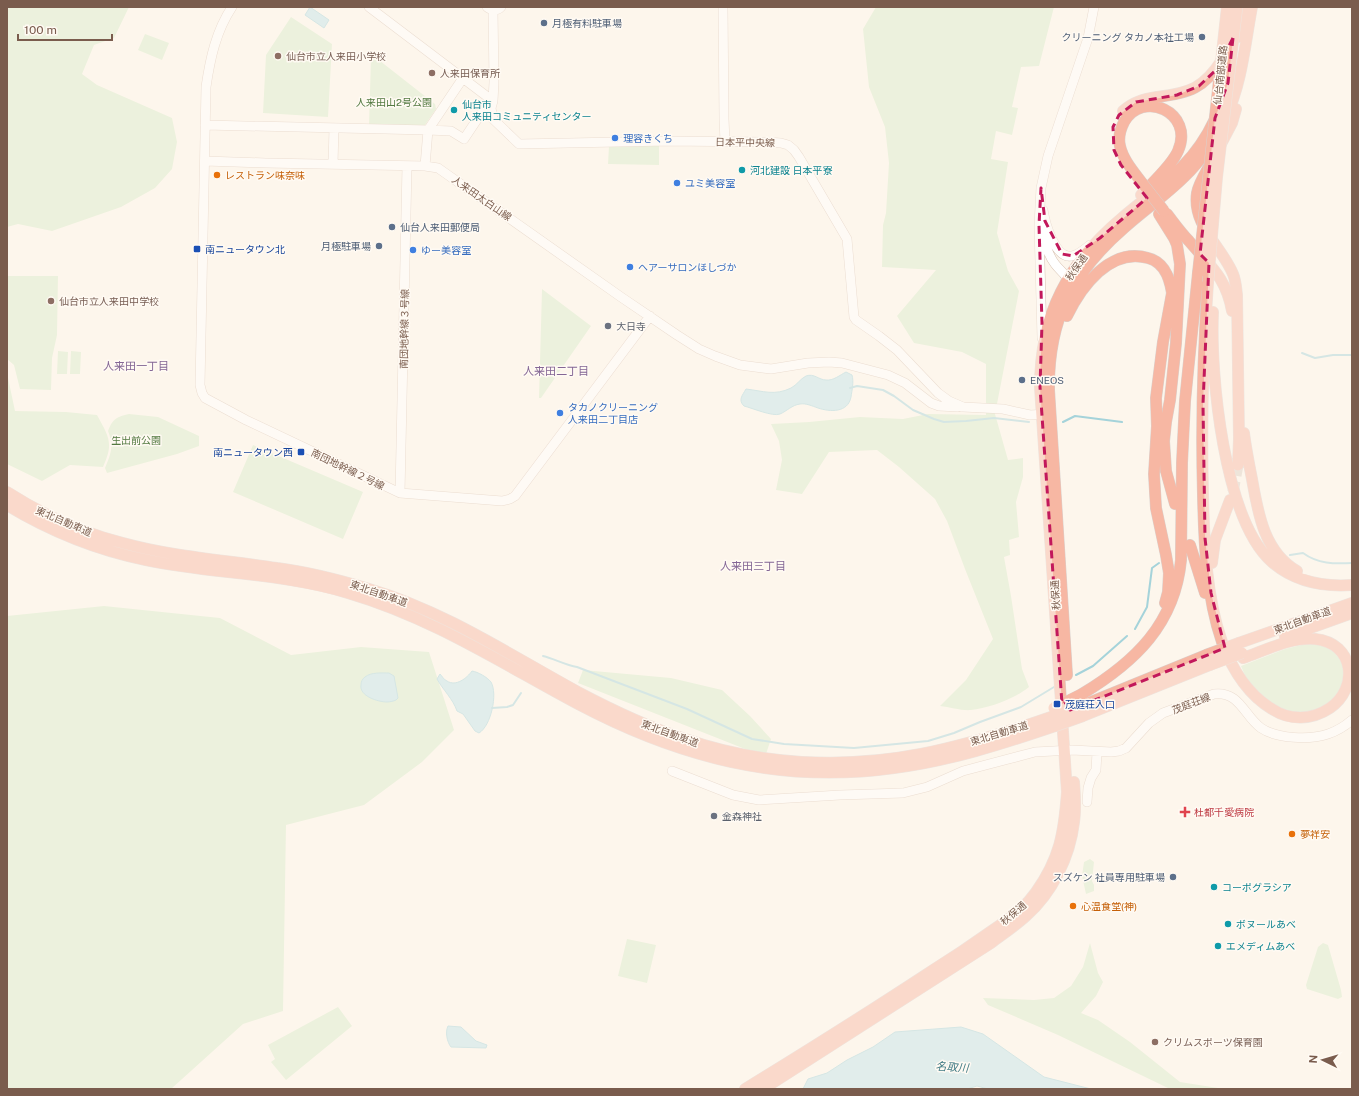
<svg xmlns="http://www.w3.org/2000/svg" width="1359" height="1096" font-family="'Public Sans','Noto Sans JP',sans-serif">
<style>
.green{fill:#d8ecc9}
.water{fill:#bfe3e8;stroke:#a5d3da}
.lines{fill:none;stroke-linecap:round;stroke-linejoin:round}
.stream{stroke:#a5d3da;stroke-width:2}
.highway-tunnel{stroke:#dcd0c4;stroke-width:11;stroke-dasharray:11 5.5;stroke-linecap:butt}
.secondary-casing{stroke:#d6c0b0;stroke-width:10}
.highway-casing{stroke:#dad1cd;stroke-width:12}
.secondary{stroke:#fff;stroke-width:9}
.highway{stroke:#f7b7a3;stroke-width:11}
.highway-bridge-casing{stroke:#dad1cd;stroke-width:12;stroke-linecap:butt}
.highway-bridge{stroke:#f7b7a3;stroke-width:11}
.marked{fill:none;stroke:#c2185b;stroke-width:3;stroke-dasharray:8 5;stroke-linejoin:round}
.service-dot{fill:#5c6f8a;stroke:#fffaf3;stroke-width:1.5}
.education-dot{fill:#8d6e63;stroke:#fffaf3;stroke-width:1.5}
.culture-dot{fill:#0f9aa8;stroke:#fffaf3;stroke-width:1.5}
.shop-dot{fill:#3f7fe0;stroke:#fffaf3;stroke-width:1.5}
.food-dot{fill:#e8710a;stroke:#fffaf3;stroke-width:1.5}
.transit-dot{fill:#1a4fb4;stroke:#fffaf3;stroke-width:1.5}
.worship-dot{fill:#6b7280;stroke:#fffaf3;stroke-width:1.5}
.health-dot{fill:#e0444e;stroke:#fffaf3;stroke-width:1.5}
.labels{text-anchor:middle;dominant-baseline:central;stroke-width:3;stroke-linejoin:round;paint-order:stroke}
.service-label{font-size:10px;fill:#4e5e75;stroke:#fffaf3;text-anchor:start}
.education-label{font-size:10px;fill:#785e54;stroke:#fffaf3;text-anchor:start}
.street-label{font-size:10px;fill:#7a5c4d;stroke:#fffaf3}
.park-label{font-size:10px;fill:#537a41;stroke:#fffaf3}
.culture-label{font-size:10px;fill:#0d838f;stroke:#fffaf3;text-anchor:start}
.shop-label{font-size:10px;fill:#366cbe;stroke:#fffaf3;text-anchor:start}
.food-label{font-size:10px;fill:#c56008;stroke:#fffaf3;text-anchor:start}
.transit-label{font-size:10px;fill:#164399;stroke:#fffaf3;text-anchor:start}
.worship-label{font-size:10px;fill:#5b616d;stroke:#fffaf3;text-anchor:start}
.health-label{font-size:10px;fill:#be3a42;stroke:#fffaf3;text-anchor:start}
.neighbourhood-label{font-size:11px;fill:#846695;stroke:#fffaf3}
.water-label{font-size:11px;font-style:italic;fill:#437c86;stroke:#fffaf3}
</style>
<rect width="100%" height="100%" fill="#fdf6ec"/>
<path class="green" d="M 7,7 L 129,7 L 114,38 L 94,45 L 82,74 L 97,85 L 172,118 L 177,142 L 172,169 L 155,188 L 121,207 L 52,231 L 18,224 L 7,227 Z
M 876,7 L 1054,7 L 1039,66 L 1021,67 L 1012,107 L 1018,108 L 1012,135 L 996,131 L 991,159 L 1008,162 L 997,233 L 1008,271 L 1019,291 L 995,414 L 1008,460 L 1023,458 L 1023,477 L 1016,502 L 1019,537 L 1009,540 L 1010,555 L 1004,557 L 1011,596 L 1022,669 L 1029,687 C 1016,698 989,708 971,710 C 962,711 950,707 940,706 L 966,680 L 993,639 L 965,569 L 947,521 L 935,499 L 899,467 L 877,450 L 829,452 L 802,494 L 776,490 L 782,460 L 779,441 L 771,424 L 809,422 L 860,417 L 903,419 L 928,414 L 986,415 L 986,364 L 962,352 L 914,343 L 897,316 L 936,270 L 882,267 L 883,225 L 886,213 L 889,163 L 885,127 L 869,87 L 863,29 Z
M 291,17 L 332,44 L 328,117 L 263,113 L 266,55 Z
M 145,34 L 169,43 L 162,60 L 138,50 Z
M 371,57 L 375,57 L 435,104 L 436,109 L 425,125 L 421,127 L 369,126 Z
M 609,146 L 659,146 L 659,165 L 608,164 Z
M 7,276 L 58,276 L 57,335 L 52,358 L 51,390 L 20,389 L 14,365 L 7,359 Z
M 542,289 L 591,326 L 541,398 L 539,398 Z
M 58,351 L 68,352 L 67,374 L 57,374 Z
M 71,351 L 81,352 L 80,374 L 70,374 Z
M 7,373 L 15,411 L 66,412 L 97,415 C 109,437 114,443 103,467 L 70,465 L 42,481 L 7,464 Z
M 129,414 L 158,417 L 199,436 L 199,446 L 177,454 L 107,473 L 105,468 C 111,454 114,446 108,431 C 113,418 117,417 129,414 Z
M 253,445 L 363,492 L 343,539 L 233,492 Z
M 104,606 L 220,618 L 291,655 L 361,647 L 429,652 L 454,730 L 422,762 L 364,805 L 286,825 L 283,1011 L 243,1024 L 171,1089 L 7,1089 L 7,616 Z
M 1305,644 L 1315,644 L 1326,647 L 1334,652 L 1342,662 L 1344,674 L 1340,690 L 1329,705 L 1312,713 L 1291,714 L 1270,705 L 1247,680 L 1241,666 L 1285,649 Z
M 583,670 L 671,678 L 722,690 L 750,716 L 771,739 L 765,757 L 578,683 Z
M 1090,859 L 1094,862 L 1092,881 L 1094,885 L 1094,891 L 1086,894 L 1082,876 L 1084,862 Z
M 627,939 L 656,945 L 647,983 L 618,976 Z
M 1090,943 L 1098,973 L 1103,982 L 1096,996 L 1081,1013 L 1098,1020 L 1130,1042 L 1180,1082 L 1218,1088 L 1243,1089 L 1170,1089 L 1058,1035 L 988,1005 L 983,998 L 1034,1000 L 1054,998 L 1071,986 L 1083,967 Z
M 1323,943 L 1328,945 L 1341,990 L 1342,997 L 1338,999 L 1307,989 L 1306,985 L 1318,947 Z
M 338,1007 L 352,1026 L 286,1080 L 271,1062 L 275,1059 L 268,1045 Z"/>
<path class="water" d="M 310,7 L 329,20 L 324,28 L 305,15 Z
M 846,372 L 852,375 C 854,382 852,390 851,397 C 848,413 830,412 818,408 C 812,406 806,403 800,404 C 792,405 787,411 780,414 C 773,417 752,408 744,406 C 738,400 742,396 746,389 C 763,391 775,396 791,388 C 797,385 800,379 806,376 C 814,373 819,380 826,380 C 833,381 840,375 846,372 Z
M 472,671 C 478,672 487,677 491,682 C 498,694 491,726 479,733 L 475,731 L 463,714 L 457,711 C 453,699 443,690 437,679 L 440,674 C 442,676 444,680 447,681 C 456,687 467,678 472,671 Z
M 389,673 L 394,676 L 398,698 L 396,700 C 394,701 390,702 387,702 C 378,702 359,696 361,685 C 361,682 362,679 365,677 C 371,672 382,673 389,673 Z
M 448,1026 L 461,1027 L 476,1041 L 487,1045 L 486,1048 L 451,1047 C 447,1042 445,1032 448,1026 Z
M 961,1027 L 983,1034 L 1044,1077 L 1091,1089 L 988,1089 L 977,1086 L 967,1089 L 803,1089 L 808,1079 L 827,1073 L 847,1060 L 873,1047 L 895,1032 Z"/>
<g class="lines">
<path class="stream" d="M 1302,353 L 1315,358 L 1333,355 L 1352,355
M 850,388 L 857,386 L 883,390 L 894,396 L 913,410 L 934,419 L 944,422 L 966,421 L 994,418 L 1029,422
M 1063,422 L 1075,416 L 1122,422
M 1290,555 L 1303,553 C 1318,564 1334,564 1352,563
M 1135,629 L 1147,607 L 1152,568 L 1159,563
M 543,656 C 555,659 565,665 577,667 L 687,709 L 752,739 L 784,744 L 854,748 L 928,741 L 954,733 L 980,722 L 1021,707 L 1054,687
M 1076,675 L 1093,666 L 1127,636
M 492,708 L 507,707 L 513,705 L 521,693"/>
<path class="highway-tunnel" d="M 1233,492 L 1238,465"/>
<defs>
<path id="secondary" d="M 232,7 C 216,31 210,59 206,87 L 200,385 L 202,393 L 205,398 L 246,420 L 400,493 L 502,501 L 510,499 L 515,496 L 650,316
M 369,7 L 493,101
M 487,7 C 492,11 497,11 501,7
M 723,7 L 724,119 L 725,142
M 493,10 L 494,82 L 493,101 L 491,108 L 493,119 L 519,144 L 667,141 L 767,142 L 781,143 L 788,145 L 794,150 L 799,157 L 847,239 L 854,317 L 856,320 L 879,336 L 897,350 L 938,393 L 949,401 L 963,407 L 1003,409 L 1030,415 L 1048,414
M 205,125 L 428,130 L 451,131 L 464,139 L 482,112 L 491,108
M 205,161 L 266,163 L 425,166 L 438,168 L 621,297 L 677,335 L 699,349 L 715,356 L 740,365 L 771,369 L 808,363 L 829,362 L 842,363 L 888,375 L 905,383 L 931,403 L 939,406 L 958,407
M 333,164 L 334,128
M 425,166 L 428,130 L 463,78
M 1043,210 C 1045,222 1055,260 1072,256 C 1078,255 1085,249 1090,245
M 1043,233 C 1045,244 1048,255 1055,264 C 1061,272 1067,274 1069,285
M 1042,338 L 1039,225 L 1041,188 L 1048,156 L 1088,38 L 1094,7
M 400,493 L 407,166
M 672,771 L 733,795 L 759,800 L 840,795 L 903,793 L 927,787 L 963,771 L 1035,752 L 1072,750 L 1111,752 L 1119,751 L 1126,748 L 1149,723 L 1163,713 L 1214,694 C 1240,691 1244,716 1261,728 C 1277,739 1310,740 1328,734 C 1337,731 1345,726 1352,720
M 1087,802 L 1088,788 L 1091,778 L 1096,770 L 1097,752"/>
<path id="highway" d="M 1238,37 L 1243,7
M 1123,111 C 1133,102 1144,99 1157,97 C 1190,93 1204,88 1222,60
M 1226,117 C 1242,83 1245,44 1252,7
M 1221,144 L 1232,123 L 1236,109
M 1210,165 C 1205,174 1199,183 1197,193 C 1192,225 1222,247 1233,274 C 1236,281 1236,288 1237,295 L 1239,439 L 1238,465
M 1141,195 C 1152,183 1172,165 1178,151 C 1195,112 1142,89 1124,122 C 1120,130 1118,138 1120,146 C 1123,160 1134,172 1142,183
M 1159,214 L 1174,238 L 1177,245 L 1180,264 L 1176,343 L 1170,400 L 1166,422 L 1164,441 L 1166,471 L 1175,504
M 1167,214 C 1174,223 1181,233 1189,241 C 1210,266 1226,277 1232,311
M 1208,282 C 1203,353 1201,423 1203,494 C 1204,542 1206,596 1222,642 C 1232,669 1247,694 1272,709 C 1290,721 1312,720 1330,708 C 1359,688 1355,643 1315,639 C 1291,637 1266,650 1243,658
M 1213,312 C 1210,375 1224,520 1272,562 C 1295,582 1323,587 1352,585
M 1067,316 C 1081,287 1110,247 1148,258 C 1167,263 1171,283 1173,300
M 1244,433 C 1246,449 1249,464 1252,479 C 1258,513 1264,552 1297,571
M 7,492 C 43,515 82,533 123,543 C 174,557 226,560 277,568 C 308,572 339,580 369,589 C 444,611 510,655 578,692 C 612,710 648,727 685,739 C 760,765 843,769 921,754 C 966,745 1011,731 1054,716
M 7,505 C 50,531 97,550 146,560 C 213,574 283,573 348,593 C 433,618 501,663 578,704 C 678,757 780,784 894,768 C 949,761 1002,744 1055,726
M 1190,545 L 1205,593
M 1212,563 L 1215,540 L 1230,500
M 1165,603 L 1168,592 L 1169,573 L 1166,555 L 1156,508 L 1154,474 L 1157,426 L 1156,398 L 1163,342 L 1172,293
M 1285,637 L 1352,613
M 1239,643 L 1352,603
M 1067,675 L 1049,390 C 1048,320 1072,273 1124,228 C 1144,210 1166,195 1185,176 C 1196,166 1205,153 1214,141
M 1082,694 C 1135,662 1175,624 1181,560 L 1182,463 L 1185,401 L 1198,273
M 1081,706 L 1206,655
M 1083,716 L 1210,665
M 745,1089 C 807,1051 869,1012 930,972 C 951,959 972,945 993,930 C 1009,919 1025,908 1036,892 C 1060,858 1064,833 1067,792 L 1040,387 C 1040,314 1068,263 1123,217 C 1160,186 1193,166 1214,121
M 763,1089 L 991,943 C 1003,934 1015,926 1026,916 C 1052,893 1070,857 1074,822 C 1076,809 1075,795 1074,782"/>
</defs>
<use href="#secondary" class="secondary-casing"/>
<use href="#highway" class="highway-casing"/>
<use href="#secondary" class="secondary"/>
<use href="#highway" class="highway"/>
<defs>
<path id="highway-bridge" d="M 1142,183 L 1164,211
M 1198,273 L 1227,7
M 1208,282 L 1217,177 L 1237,7
M 1206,655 L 1239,643
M 1210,665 L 1242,653
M 1054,708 L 1082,694
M 1054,716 L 1081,706
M 1055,726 L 1083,716"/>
</defs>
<use href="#highway-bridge" class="highway-bridge-casing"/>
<use href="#highway-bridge" class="highway-bridge"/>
</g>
<path d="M0 0H1359V1096H0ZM 1233,38 L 1228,83 L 1215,118 L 1200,254 L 1209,263 L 1203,404 L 1205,538 L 1211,593 L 1225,648 L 1070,710 L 1069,701 L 1062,704 L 1040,387 L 1042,323 L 1039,225 L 1041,188 L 1045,221 L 1062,254 L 1073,256 L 1100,238 L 1147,198 L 1121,165 L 1114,150 L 1113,127 L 1119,115 L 1136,102 L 1177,95 L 1199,86 L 1217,69 Z" fill="#fdf6ec" fill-opacity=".55" fill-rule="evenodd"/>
<path class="marked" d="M 1233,38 L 1228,83 L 1215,118 L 1200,254 L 1209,263 L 1203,404 L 1205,538 L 1211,593 L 1225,648 L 1070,710 L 1069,701 L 1062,704 L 1040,387 L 1042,323 L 1039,225 L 1041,188 L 1045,221 L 1062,254 L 1073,256 L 1100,238 L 1147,198 L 1121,165 L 1114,150 L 1113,127 L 1119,115 L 1136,102 L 1177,95 L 1199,86 L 1217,69 Z"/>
<g class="service-dot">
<circle cx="544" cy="23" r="4"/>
<circle cx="1202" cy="37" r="4"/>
<circle cx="392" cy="227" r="4"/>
<circle cx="379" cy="246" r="4"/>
<circle cx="1022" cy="380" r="4"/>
<circle cx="1173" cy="877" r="4"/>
</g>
<g class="education-dot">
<circle cx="278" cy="56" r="4"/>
<circle cx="432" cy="73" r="4"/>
<circle cx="51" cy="301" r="4"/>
<circle cx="1155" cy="1042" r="4"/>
</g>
<g class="culture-dot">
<circle cx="454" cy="110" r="4"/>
<circle cx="742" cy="170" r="4"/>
<circle cx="1214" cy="887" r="4"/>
<circle cx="1228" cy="924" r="4"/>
<circle cx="1218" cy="946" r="4"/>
</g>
<g class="shop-dot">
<circle cx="615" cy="138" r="4"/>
<circle cx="677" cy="183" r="4"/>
<circle cx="413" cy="250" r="4"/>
<circle cx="630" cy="267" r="4"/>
<circle cx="560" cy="413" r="4"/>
</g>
<g class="food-dot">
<circle cx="217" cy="175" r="4"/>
<circle cx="1292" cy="834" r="4"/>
<circle cx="1073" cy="906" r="4"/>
</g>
<g class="transit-dot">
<rect x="193" y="245" width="8" height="8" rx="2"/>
<rect x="297" y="448" width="8" height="8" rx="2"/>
<rect x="1053" y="700" width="8" height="8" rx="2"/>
</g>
<g class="worship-dot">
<circle cx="608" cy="326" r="4"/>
<circle cx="714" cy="816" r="4"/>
</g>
<path class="health-dot" d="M1183 806h4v4h4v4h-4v4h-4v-4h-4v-4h4z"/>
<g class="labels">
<g class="service-label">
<text x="552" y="23">月極有料駐車場</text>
<text x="1194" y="37" text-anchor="end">クリーニング タカノ本社工場</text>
<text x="400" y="227">仙台人来田郵便局</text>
<text x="371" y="246" text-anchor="end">月極駐車場</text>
<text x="1030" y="380">ENEOS</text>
<text x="1165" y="877" text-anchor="end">スズケン 社員専用駐車場</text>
</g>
<g class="education-label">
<text x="286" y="56">仙台市立人来田小学校</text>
<text x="440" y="73">人来田保育所</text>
<text x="59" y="301">仙台市立人来田中学校</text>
<text x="1163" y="1042">クリムスポーツ保育園</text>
</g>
<g class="street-label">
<text transform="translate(1220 75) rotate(-84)">仙台南部道路</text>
<text transform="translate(745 142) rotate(1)">日本平中央線</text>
<text transform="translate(482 198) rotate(35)">人来田太白山線</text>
<text transform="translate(1076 267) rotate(-55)">秋保通</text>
<text transform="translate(404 329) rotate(-89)">南団地幹線３号線</text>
<text transform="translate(348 469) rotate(26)">南団地幹線２号線</text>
<text transform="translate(64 521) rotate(23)">東北自動車道</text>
<text transform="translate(379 593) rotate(19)">東北自動車道</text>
<text transform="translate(1055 595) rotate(-94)">秋保通</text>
<text transform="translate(1302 620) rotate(-20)">東北自動車道</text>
<text transform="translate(1191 703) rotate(-21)">茂庭荘線</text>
<text transform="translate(670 733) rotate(20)">東北自動車道</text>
<text transform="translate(999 733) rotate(-17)">東北自動車道</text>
<text transform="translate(1013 913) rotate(-40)">秋保通</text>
</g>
<g class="park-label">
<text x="394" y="102">人来田山2号公園</text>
<text x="136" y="440">生出前公園</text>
</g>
<g class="culture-label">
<text x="462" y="104">仙台市<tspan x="462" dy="12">人来田コミュニティセンター</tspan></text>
<text x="750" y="170">河北建設 日本平寮</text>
<text x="1222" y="887">コーポグラシア</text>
<text x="1236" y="924">ボヌールあべ</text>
<text x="1226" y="946">エメディムあべ</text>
</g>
<g class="shop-label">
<text x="623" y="138">理容きくち</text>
<text x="685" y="183">ユミ美容室</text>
<text x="421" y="250">ゆー美容室</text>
<text x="638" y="267">ヘアーサロンほしづか</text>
<text x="568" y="407">タカノクリーニング<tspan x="568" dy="12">人来田二丁目店</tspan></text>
</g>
<g class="food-label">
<text x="225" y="175">レストラン味奈味</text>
<text x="1300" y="834">夢祥安</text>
<text x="1081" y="906">心温食堂(神)</text>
</g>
<g class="transit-label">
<text x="205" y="249">南ニュータウン北</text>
<text x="293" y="452" text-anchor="end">南ニュータウン西</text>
<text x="1065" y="704">茂庭荘入口</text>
</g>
<g class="worship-label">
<text x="616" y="326">大日寺</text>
<text x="722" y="816">金森神社</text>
</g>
<g class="health-label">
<text x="1194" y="812">杜都千愛病院</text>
</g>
<g class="neighbourhood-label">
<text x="136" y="366">人来田一丁目</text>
<text x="556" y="371">人来田二丁目</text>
<text x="753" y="566">人来田三丁目</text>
</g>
<g class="water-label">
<text transform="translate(952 1067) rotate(4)">名取川</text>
</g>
</g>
<rect width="1359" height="1096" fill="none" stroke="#7a5c4d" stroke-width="16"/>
<g transform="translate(1323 1060) rotate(275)" stroke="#fffaf3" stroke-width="3" paint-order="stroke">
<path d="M0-3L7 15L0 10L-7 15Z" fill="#7a5c4d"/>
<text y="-6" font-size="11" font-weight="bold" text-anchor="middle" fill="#7a5c4d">N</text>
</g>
<path d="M18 34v6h94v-6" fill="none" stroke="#7a5c4d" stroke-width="2"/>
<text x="24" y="34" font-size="12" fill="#7a5c4d" stroke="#fffaf3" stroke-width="3" paint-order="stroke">100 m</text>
</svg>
